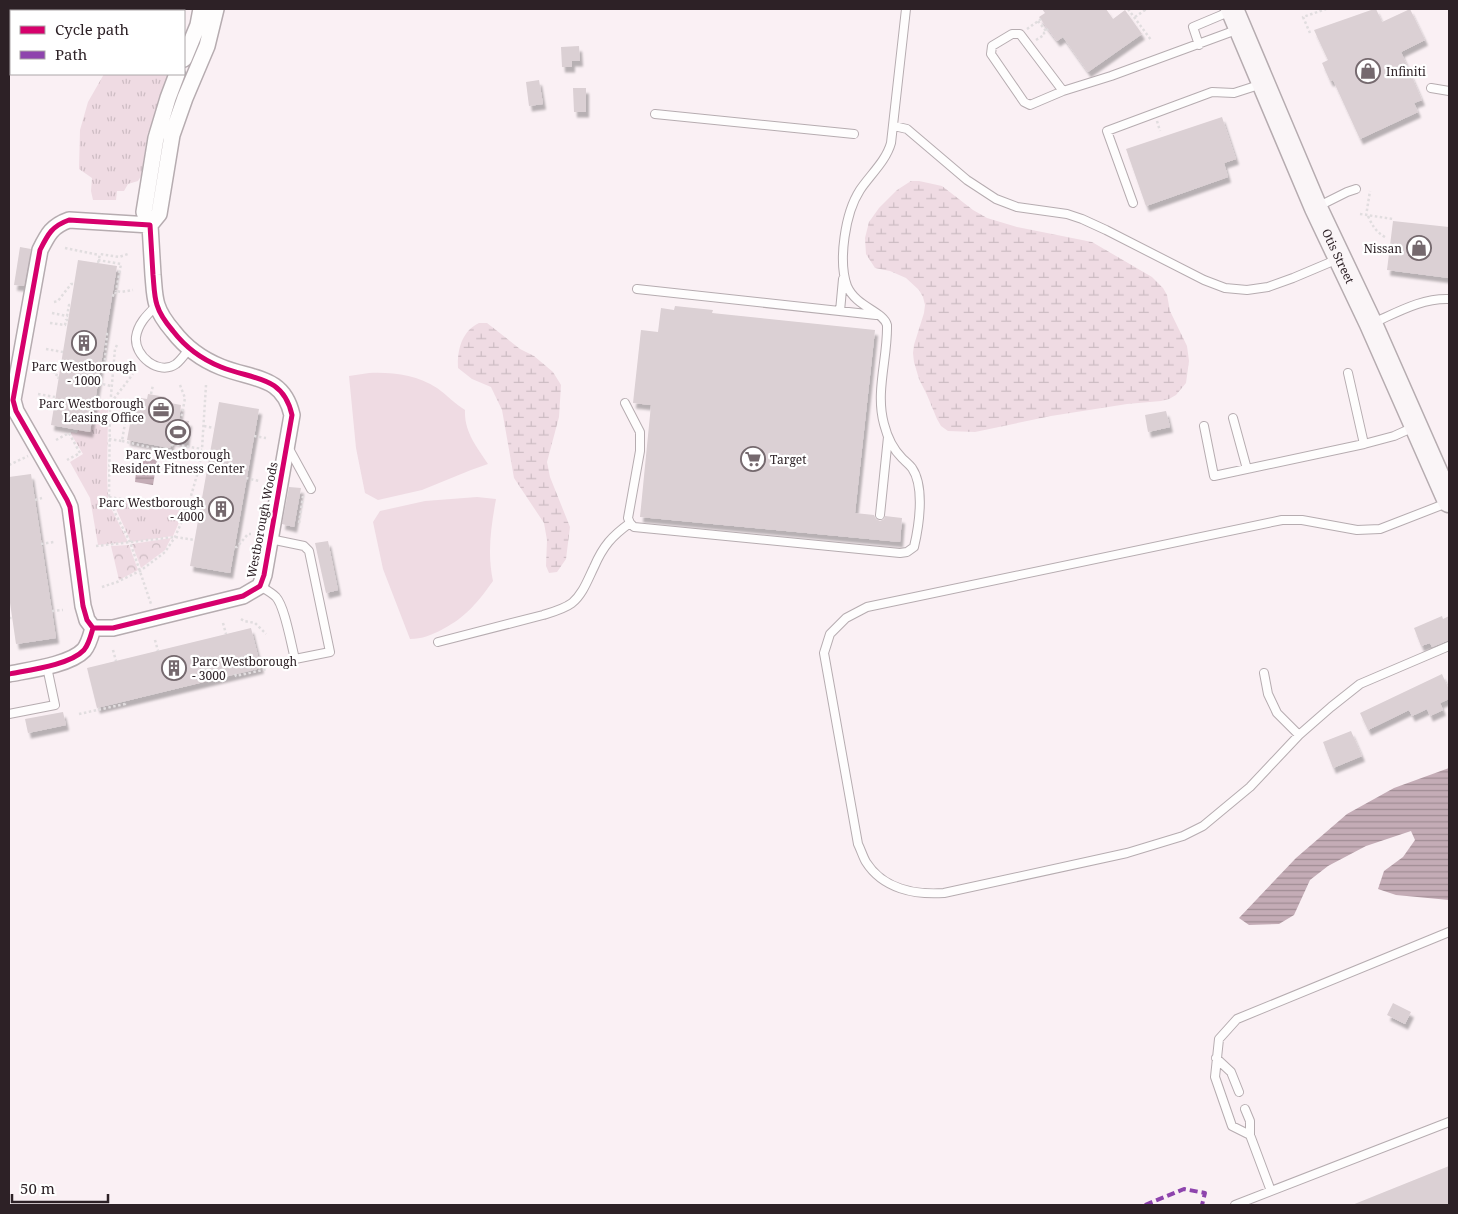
<svg xmlns="http://www.w3.org/2000/svg" width="1458" height="1214" font-family="'Noto Serif',serif">
<style>
.grass{fill:url(#grass-tufts)}
.wetland{fill:url(#wetland-marsh)}
.park{fill:url(#park-crowns)}
.pitch{fill:#efdbe3}
.water{fill:url(#water-rules)}
.building{fill:#dbd0d4;filter:url(#shadow)}
.lines{fill:none;stroke-linecap:round;stroke-linejoin:round}
.service-casing{stroke:#b6acb0;stroke-width:10}
.minor-casing{stroke:#b6acb0;stroke-width:18}
.secondary-casing{stroke:#b6acb0;stroke-width:25}
.path{stroke:#e1dddf;stroke-width:2.5;stroke-dasharray:2.5 2.5;stroke-linecap:butt}
.service{stroke:#fefdfd;stroke-width:8}
.minor{stroke:#fefdfd;stroke-width:15}
.secondary{stroke:#faf5f7;stroke-width:22}
.quiet{stroke:#8e44ad;stroke-width:4;stroke-dasharray:8 4;stroke-linecap:butt}
.cycleway-casing{stroke:#fff;stroke-width:8}
.cycleway{stroke:#d6006c;stroke-width:5}
.labels{text-anchor:middle;dominant-baseline:central;stroke-width:4.5;stroke-linejoin:round;paint-order:stroke}
.poi-label{font-size:12px;fill:#2d2126;stroke:#fff;text-anchor:start}
.street-label{font-size:12px;fill:#2d2126;stroke:#fff}
</style>
<defs>
<pattern id="grass-tufts" width="24" height="20" patternUnits="userSpaceOnUse" patternTransform="scale(1.25)"><rect width="24" height="20" fill="#efdbe3"/><path d="M3 7l-1-3M5 7V3M7 7l1-3M15 17l-1-3M17 17v-4M19 17l1-3" fill="none" stroke="#cdbcc3"/></pattern>
<pattern id="wetland-marsh" width="20" height="14" patternUnits="userSpaceOnUse" patternTransform="scale(1.25)"><rect width="20" height="14" fill="#efdbe3"/><path d="M1 5h8M5 5V1M11 12h8M15 12V8" fill="none" stroke="#cdbcc3"/></pattern>
<pattern id="park-crowns" width="20" height="18" patternUnits="userSpaceOnUse" patternTransform="scale(1.25)"><rect width="20" height="18" fill="#efdbe3"/><path d="M2 6a3 3 0 1 1 6 0M12 15a3 3 0 1 1 6 0" fill="none" stroke="#cdbcc3"/></pattern>
<pattern id="water-rules" width="6" height="5" patternUnits="userSpaceOnUse" patternTransform="scale(1.25)"><rect width="6" height="5" fill="#c4acb6"/><path d="M0 2.5h6" fill="none" stroke="#a08c94"/></pattern>
<filter id="shadow"><feDropShadow dx="3" dy="5.5" stdDeviation="1" flood-color="#0004"/></filter>
</defs>
<rect width="100%" height="100%" fill="#faf0f4"/>
<path class="grass" d="M 104,74 L 171,74 L 150,132 L 148,132 L 141,176 L 138,181 L 128,184 L 124,191 L 117,191 L 116,200 L 93,200 L 91,191 L 92,178 L 79,169 L 80,130 L 88,102 Z
M 94,407 L 108,409 L 107,475 L 108,499 L 112,510 L 128,542 L 98,545 L 90,498 L 70,462 L 83,454 L 71,434 L 71,432 L 77,433 L 78,430 Z
M 112,500 L 133,502 L 132,508 L 149,510 L 150,506 L 184,511 L 173,536 L 131,542 Z"/>
<path class="wetland" d="M 911,181 L 919,181 L 942,186 L 973,210 L 987,218 L 1017,227 L 1092,242 L 1152,277 L 1163,288 L 1167,295 L 1170,311 L 1187,346 L 1189,361 L 1186,383 L 1176,395 L 1169,399 L 1161,401 L 1127,404 L 1051,416 L 975,432 L 948,431 L 941,426 L 937,419 L 927,395 L 919,379 L 914,362 L 913,353 L 914,345 L 924,313 L 925,305 L 923,297 L 919,290 L 906,278 L 890,271 L 875,268 L 866,254 L 865,238 L 869,222 L 879,208 L 897,190 Z
M 479,323 L 487,323 L 520,349 L 534,356 L 553,372 L 561,385 L 559,417 L 547,462 L 550,477 L 570,527 L 566,559 L 557,572 L 549,573 L 546,566 L 547,540 L 544,523 L 514,478 L 502,410 L 491,387 L 472,379 L 458,368 C 457,350 462,331 479,323 Z"/>
<path class="park" d="M 171,538 L 165,550 L 141,568 L 132,544 Z
M 129,545 L 138,570 L 119,580 L 111,546 Z"/>
<path class="pitch" d="M 369,373 C 393,372 417,375 437,388 C 447,395 455,404 465,410 C 464,432 477,447 488,464 L 471,470 L 422,490 L 378,500 L 365,493 L 356,448 L 349,376 Z
M 477,497 L 496,499 C 491,527 487,553 493,581 C 478,602 466,617 443,629 C 432,635 422,639 410,639 L 383,569 L 373,522 L 380,511 L 425,501 Z"/>
<path class="water" d="M 144,455 L 149,456 L 149,459 L 157,460 L 153,485 L 135,482 L 136,472 L 141,472 Z
M 1449,768 L 1449,900 L 1396,895 L 1378,889 L 1384,871 L 1403,857 L 1415,840 L 1411,831 L 1366,846 L 1328,866 L 1310,880 L 1294,915 L 1279,924 L 1249,925 L 1239,918 L 1296,858 L 1347,814 L 1394,788 Z"/>
<path class="building" d="M 1042,9 L 1106,9 L 1113,19 L 1125,10 L 1142,34 L 1088,72 L 1063,37 L 1057,41 L 1039,17 L 1045,13 Z
M 1374,9 L 1376,9 L 1382,22 L 1410,9 L 1425,40 L 1401,52 L 1422,100 L 1414,103 L 1418,112 L 1360,139 L 1333,80 L 1330,81 L 1322,63 L 1328,60 L 1314,30 Z
M 579,46 L 580,61 L 572,61 L 572,67 L 562,67 L 561,47 Z
M 539,80 L 543,104 L 529,106 L 526,82 Z
M 573,88 L 586,88 L 586,112 L 574,112 Z
M 1222,117 L 1236,159 L 1224,163 L 1228,177 L 1146,206 L 1126,149 Z
M 1393,221 L 1449,227 L 1449,278 L 1387,270 Z
M 20,247 L 31,249 L 24,286 L 14,285 Z
M 78,260 L 117,266 L 90,432 L 51,425 Z
M 675,306 L 713,310 L 712,313 L 875,330 L 855,513 L 874,515 L 876,519 L 880,521 L 884,519 L 885,516 L 902,518 L 900,542 L 640,517 L 651,405 L 633,403 L 641,330 L 658,332 L 661,308 L 674,310 Z
M 148,394 L 166,397 L 165,402 L 181,405 L 179,420 L 189,421 L 186,442 L 172,440 L 170,448 L 127,440 L 135,397 L 147,399 Z
M 219,402 L 259,409 L 230,573 L 190,566 Z
M 1166,411 L 1170,427 L 1148,432 L 1145,415 Z
M 31,474 L 56,638 L 16,644 L 9,596 L 9,477 Z
M 289,487 L 301,488 L 294,527 L 282,524 Z
M 328,541 L 338,590 L 326,593 L 315,543 Z
M 1442,616 L 1443,619 L 1449,616 L 1449,640 L 1432,647 L 1430,643 L 1421,646 L 1414,628 Z
M 251,628 L 261,668 L 97,708 L 87,668 Z
M 1442,674 L 1449,690 L 1449,699 L 1440,703 L 1443,710 L 1430,716 L 1427,709 L 1412,716 L 1409,710 L 1368,730 L 1360,713 Z
M 63,712 L 66,725 L 28,733 L 25,719 Z
M 1351,731 L 1362,756 L 1333,768 L 1323,742 Z
M 1393,1003 L 1411,1012 L 1405,1024 L 1387,1015 Z
M 1449,1166 L 1449,1205 L 1352,1205 Z"/>
<g class="lines">
<defs>
<path id="service" d="M 1199,45 L 1193,27 L 1231,11
M 1431,88 L 1449,91
M 1063,91 L 1020,34 L 1012,34 L 992,46 L 991,54 L 1024,102 L 1030,105 L 1063,91 L 1111,76 L 1239,29
M 655,114 L 854,134
M 894,126 L 907,129 L 967,180 L 996,199 L 1017,207 L 1067,214 L 1082,219 L 1106,230 L 1204,280 L 1225,288 L 1247,290 L 1268,287 L 1293,278 L 1338,259
M 1133,203 L 1107,131 L 1212,92 L 1234,93 L 1262,84
M 1317,207 L 1347,192 L 1356,189
M 637,289 L 876,315
M 157,305 C 148,314 138,323 136,337 C 134,356 159,376 176,364 C 181,360 185,354 189,349
M 840,311 L 843,279
M 1373,323 C 1398,312 1422,298 1449,299
M 1348,373 L 1364,444 L 1394,436 L 1414,427
M 625,403 L 640,432 L 640,451 L 628,518 L 630,523 L 634,527 L 900,553 L 907,552 L 914,547 C 919,526 925,487 912,468 C 909,464 905,461 902,458 C 893,449 887,436 884,424 C 875,392 888,357 887,325 C 883,311 856,307 847,286 C 838,261 845,213 860,190 C 870,175 886,161 891,143 L 906,9
M 1233,418 L 1247,469
M 1204,426 L 1214,476 L 1364,444
M 288,447 L 311,489
M 1447,503 L 1380,529 L 1357,530 L 1302,520 L 1282,520 L 867,607 L 846,618 L 830,634 L 824,653 L 858,844 C 861,850 863,857 866,862 C 883,889 915,895 944,893 L 1127,853 L 1183,836 L 1203,826 L 1250,787 L 1299,735 L 1331,707 L 1360,684 L 1449,646
M 880,515 L 888,437
M 260,586 C 265,589 272,593 276,597 C 285,607 291,644 295,659 L 330,652 L 309,551 L 304,546 L 270,539
M 438,642 L 543,615 C 553,612 564,609 572,603 C 583,594 588,579 594,567 C 603,546 612,536 630,523
M 1264,673 L 1268,694 L 1277,713 L 1299,735
M 9,714 L 55,705 L 47,667
M 1216,1058 L 1231,1072 L 1239,1092
M 1245,1109 L 1250,1121 L 1250,1135
M 1271,1191 L 1250,1135 L 1232,1126 L 1215,1077 L 1219,1039 L 1237,1019 L 1449,932
M 1235,1205 L 1449,1122"/>
<path id="minor" d="M 184,59 L 198,25 L 201,9
M 177,74 L 168,98 L 156,138 L 144,212 L 150,225 L 159,214 L 172,135 L 185,98 L 207,46 L 216,9
M 9,674 C 29,670 70,665 84,650 C 89,644 91,635 93,628 L 113,628 L 243,596 L 260,586 L 264,575 L 292,415 C 283,375 253,380 221,367 C 201,359 186,348 173,331 C 167,324 160,315 157,305 C 154,296 154,285 153,275 C 152,258 151,242 150,225 L 69,220 C 52,226 48,234 40,250 L 13,400 L 16,411 L 67,500 L 70,507 L 83,606 L 87,620 L 93,628"/>
<g id="secondary">
<path id="s1" d="M 1232,9 L 1316,208 L 1371,324 L 1449,501"/>
</g>
</defs>
<use href="#service" class="service-casing"/>
<use href="#minor" class="minor-casing"/>
<use href="#secondary" class="secondary-casing"/>
<path class="path" d="M 1128,9 L 1151,40
M 1135,17 L 1145,10 L 1145,9
M 1038,21 L 1046,31
M 1027,29 L 1041,19
M 1310,33 L 1303,17 L 1326,9
M 1036,40 L 1044,35 L 1044,33 L 1048,29
M 1157,121 L 1160,131
M 1360,214 L 1393,219
M 1366,216 L 1370,191
M 1368,216 C 1372,225 1376,232 1385,237
M 65,248 L 99,255
M 98,260 L 121,264 L 116,291
M 98,263 L 100,254 L 119,257 L 128,254
M 112,295 L 115,296 L 116,291 L 121,292 L 133,290
M 54,302 L 58,301 L 71,284 L 74,284
M 52,313 L 67,316 L 69,305 L 71,305
M 50,323 L 65,325 L 66,320 L 68,320
M 106,334 L 107,334 L 104,371 L 112,372
M 117,345 L 115,349 L 110,407 L 109,497 L 116,515 L 130,542 L 151,604
M 46,349 L 63,352
M 43,370 L 57,373 L 56,377 L 59,378
M 98,383 L 111,386
M 180,385 L 185,398 L 181,420
M 38,394 L 55,397
M 151,394 L 153,385
M 110,401 L 113,400 L 133,374
M 94,405 L 110,407
M 204,426 L 214,428
M 254,436 L 266,438
M 109,439 L 122,441 L 126,417 L 131,418
M 56,440 L 69,433 L 80,453 L 67,460
M 122,441 L 170,452 L 172,444
M 172,444 L 202,449
M 9,465 L 28,456
M 246,478 L 259,481
M 109,497 L 187,510
M 35,500 L 42,498
M 299,523 L 303,496
M 41,544 L 54,542
M 96,546 L 175,537 L 195,540
M 235,547 L 237,547 L 248,534 L 251,534
M 102,587 L 117,582 L 140,571 L 165,552 L 175,537 L 187,510 L 199,468 L 202,449 L 206,385
M 52,611 L 63,610
M 9,618 L 12,618
M 241,619 L 244,621 L 255,623 L 266,634
M 223,623 L 226,634
M 155,640 L 158,651
M 113,650 L 116,661
M 235,674 L 236,676 L 267,669 L 266,666 L 272,665
M 79,714 L 125,704 L 124,701"/>
<use href="#service" class="service"/>
<use href="#minor" class="minor"/>
<use href="#secondary" class="secondary"/>
<path class="quiet" d="M 1145,1205 L 1184,1189 L 1205,1193 L 1202,1205"/>
<defs>
<path id="cycleway" d="M 9,674 C 29,670 70,665 84,650 C 89,644 91,635 93,628 L 113,628 L 243,596 L 260,586 L 264,575 L 292,415 C 283,375 253,380 221,367 C 201,359 186,348 173,331 C 167,324 160,315 157,305 C 154,296 154,285 153,275 C 152,258 151,242 150,225 L 69,220 C 52,226 48,234 40,250 L 13,400 L 16,411 L 67,500 L 70,507 L 83,606 L 87,620 L 93,628"/>
</defs>
<use href="#cycleway" class="cycleway-casing"/>
<use href="#cycleway" class="cycleway"/>
</g>
<defs>
<symbol id="shop-ring" viewBox="-11 -11 22 22"><circle r="9.5" fill="#fff" stroke="#75696e" stroke-width="1.5"/><path d="M-5-2.5h2.3a2.7 3.5 0 0 1 5.4 0H5L5.5 6h-11ZM-1.5-2.5h3a1.5 2.3 0 0 0-3 0Z" fill="#75696e"/></symbol>
<symbol id="building-ring" viewBox="-11 -11 22 22"><circle r="9.5" fill="#fff" stroke="#75696e" stroke-width="1.5"/><path d="M-4-6H4V6H1V3H-1V6H-4ZM-2.5-4.3h1.7v1.8h-1.7ZM.8-4.3h1.7v1.8H.8ZM-2.5-1h1.7V.8h-1.7ZM.8-1h1.7V.8H.8Z" fill="#75696e"/></symbol>
<symbol id="office-ring" viewBox="-11 -11 22 22"><circle r="9.5" fill="#fff" stroke="#75696e" stroke-width="1.5"/><path d="M-6-3h4V-5.5h4V-3h4V5H-6ZM-1-4.5V-3h2v-1.5ZM-6 0V1H6V0Z" fill="#75696e"/></symbol>
<symbol id="stadium-ring" viewBox="-11 -11 22 22"><circle r="9.5" fill="#fff" stroke="#75696e" stroke-width="1.5"/><path d="M0-5a6.5 5 0 1 0 0 10a6.5 5 0 1 0 0-10ZM-3.5-1.8h7v3.6h-7Z" fill="#75696e"/></symbol>
<symbol id="supermarket-ring" viewBox="-11 -11 22 22"><circle r="9.5" fill="#fff" stroke="#75696e" stroke-width="1.5"/><path d="M-6-5.5h2.5l.6 2H6L4.5 2H-2.5L-4.4-4H-6ZM-1.5 3.2a1.3 1.3 0 1 0 .1 0ZM3 3.2a1.3 1.3 0 1 0 .1 0Z" fill="#75696e"/></symbol>
</defs>
<g fill-rule="evenodd">
<use href="#shop-ring" x="1354" y="57" width="28" height="28"/>
<use href="#shop-ring" x="1405" y="234" width="28" height="28"/>
<use href="#building-ring" x="70" y="329" width="28" height="28"/>
<use href="#office-ring" x="147" y="396" width="28" height="28"/>
<use href="#stadium-ring" x="164" y="418" width="28" height="28"/>
<use href="#supermarket-ring" x="739" y="445" width="28" height="28"/>
<use href="#building-ring" x="207" y="495" width="28" height="28"/>
<use href="#building-ring" x="160" y="654" width="28" height="28"/>
</g>
<g class="labels">
<g class="poi-label">
<text x="1386" y="71">Infiniti</text>
<text x="1402" y="248" text-anchor="end">Nissan</text>
<text x="84" y="366" text-anchor="middle">Parc Westborough<tspan x="84" dy="14">- 1000</tspan></text>
<text x="144" y="403" text-anchor="end">Parc Westborough<tspan x="144" dy="14">Leasing Office</tspan></text>
<text x="178" y="454" text-anchor="middle">Parc Westborough<tspan x="178" dy="14">Resident Fitness Center</tspan></text>
<text x="770" y="459">Target</text>
<text x="204" y="502" text-anchor="end">Parc Westborough<tspan x="204" dy="14">- 4000</tspan></text>
<text x="192" y="661">Parc Westborough<tspan x="192" dy="14">- 3000</tspan></text>
</g>
<g class="street-label">
<text stroke="none"><textPath href="#s1" startOffset="269">Otis Street</textPath></text>
<text transform="translate(262 520) rotate(-79)">Westborough Woods</text>
</g>
</g>
<rect width="1458" height="1214" fill="none" stroke="#2d2126" stroke-width="20"/>
<rect x="10" y="10" width="175" height="65" fill="#ffffff" stroke="#aba6a8"/>
<rect x="20" y="26" width="25" height="8" fill="#d6006c" stroke="#aba6a8"/>
<text x="55" y="35" font-size="15" fill="#2d2126">Cycle path</text>
<rect x="20" y="51" width="25" height="8" fill="#8e44ad" stroke="#aba6a8"/>
<text x="55" y="60" font-size="15" fill="#2d2126">Path</text>
<path d="M12 1194v8h96v-8" fill="none" stroke="#2d2126" stroke-width="2.5"/>
<text x="20" y="1194" font-size="15" fill="#2d2126" stroke="#ffffff" stroke-width="4" paint-order="stroke">50 m</text>
</svg>
